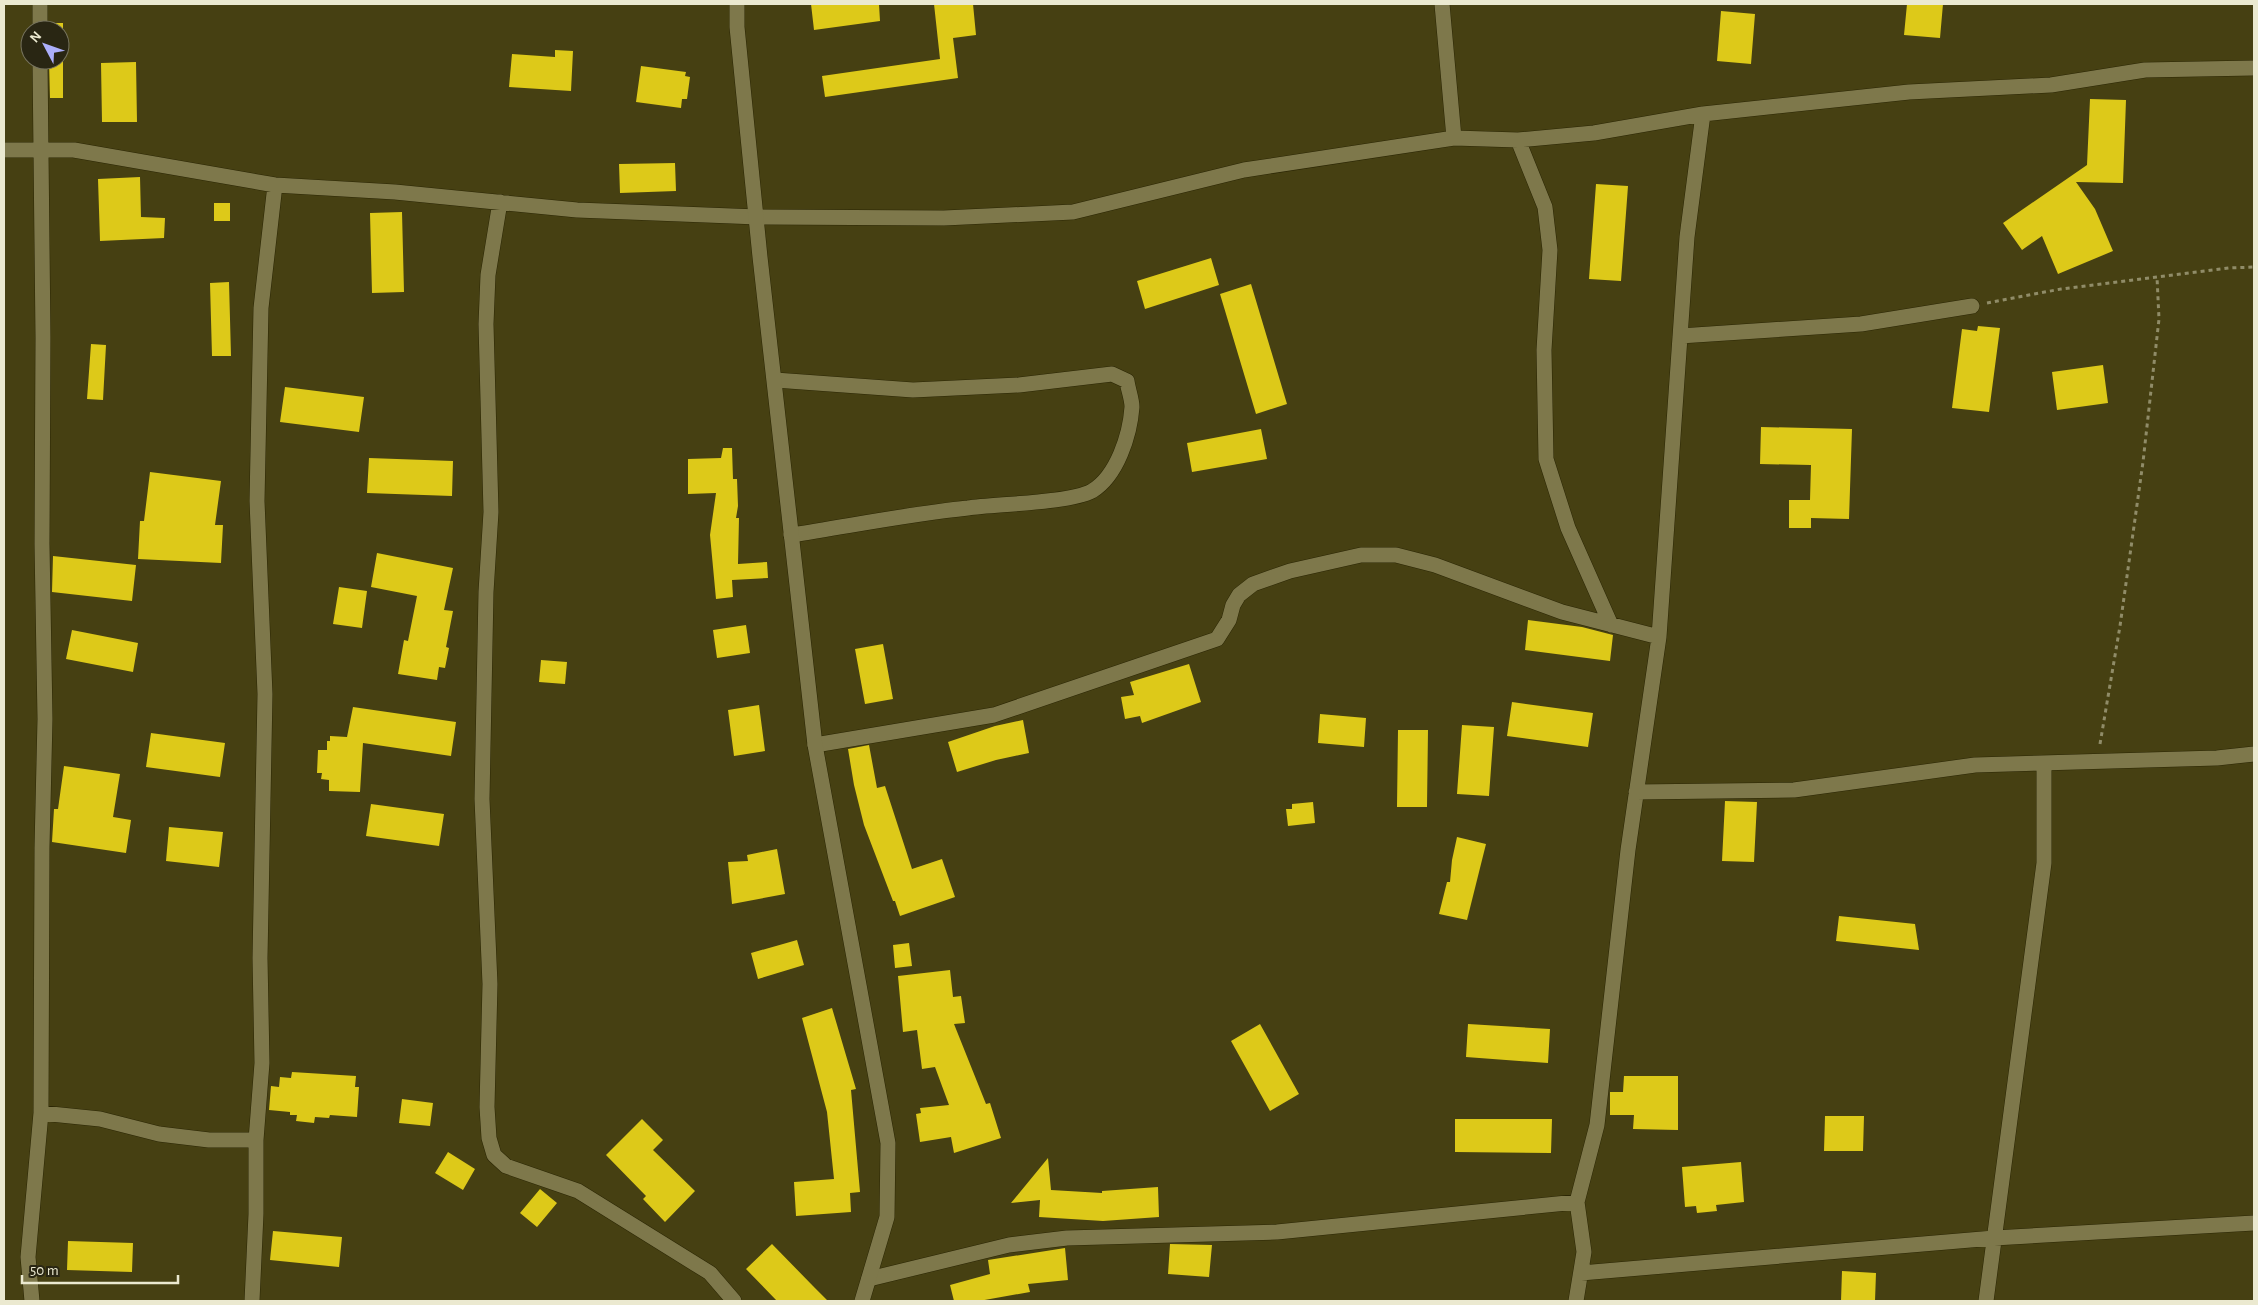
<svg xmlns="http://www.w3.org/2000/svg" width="2258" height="1305" font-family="'Alegreya Sans',sans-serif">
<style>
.building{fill:#ddc919}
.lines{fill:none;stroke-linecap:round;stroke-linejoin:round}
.street-casing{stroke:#2b2604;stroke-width:16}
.secondary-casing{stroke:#2b2604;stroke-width:16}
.path{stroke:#908c68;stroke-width:3;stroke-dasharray:4 4;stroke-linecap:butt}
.street{stroke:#7e784b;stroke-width:15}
.secondary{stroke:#7e784b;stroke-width:15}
</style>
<rect width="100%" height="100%" fill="#464012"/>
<path class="building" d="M 811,4 L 879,4 L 880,21 L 814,30 Z
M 934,4 L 973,4 L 976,35 L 953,38 L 958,78 L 825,97 L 822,76 L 940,59 Z
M 1907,4 L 1943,4 L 1940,38 L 1904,35 Z
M 1721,11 L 1755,14 L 1751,64 L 1717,61 Z
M 49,23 L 63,23 L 63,98 L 50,98 L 49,60 L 60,60 L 60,30 L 49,30 Z
M 555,50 L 573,51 L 571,91 L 509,87 L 512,54 L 555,57 Z
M 136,62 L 137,122 L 102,122 L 101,63 Z
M 641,66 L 686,72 L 685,76 L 690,77 L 687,99 L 682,99 L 681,108 L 636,102 Z
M 2090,99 L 2126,100 L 2123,183 L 2076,182 L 2095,209 L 2113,251 L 2058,274 L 2042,236 L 2022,250 L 2003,223 L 2087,165 Z
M 675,163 L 676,191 L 620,193 L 619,164 Z
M 140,177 L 141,217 L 165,218 L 164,238 L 100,241 L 98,179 Z
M 1596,184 L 1628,186 L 1621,281 L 1589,279 Z
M 214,203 L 230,203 L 230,221 L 214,221 Z
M 402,212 L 404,292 L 372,293 L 370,213 Z
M 1211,258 L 1219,285 L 1145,309 L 1137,281 Z
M 229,282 L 231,356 L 212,356 L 210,283 Z
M 1251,284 L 1287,404 L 1256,414 L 1220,294 Z
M 1978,326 L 2000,328 L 1989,412 L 1952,408 L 1962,329 L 1977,331 Z
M 91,344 L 106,345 L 103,400 L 87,399 Z
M 2103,365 L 2108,403 L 2057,410 L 2052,372 Z
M 285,387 L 364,397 L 359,432 L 280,422 Z
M 1761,427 L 1852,429 L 1849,519 L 1811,518 L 1811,528 L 1789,528 L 1789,500 L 1810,500 L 1811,465 L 1760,464 Z
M 1261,429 L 1267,459 L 1192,472 L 1187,443 Z
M 723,448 L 732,448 L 733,479 L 737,479 L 738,506 L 736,518 L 739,518 L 738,564 L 767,562 L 768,578 L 732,580 L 733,597 L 716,599 L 710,535 L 716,493 L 688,494 L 688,459 L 721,458 Z
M 369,458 L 453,461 L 452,496 L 367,493 Z
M 150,472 L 221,481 L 215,525 L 223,525 L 221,563 L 138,559 L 140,521 L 144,521 Z
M 377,553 L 453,568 L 444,610 L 453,611 L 446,647 L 449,648 L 445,668 L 439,667 L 437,680 L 398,674 L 404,640 L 408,641 L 417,596 L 371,587 Z
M 53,556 L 136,565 L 132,601 L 52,592 Z
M 339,587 L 367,591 L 362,628 L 333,624 Z
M 1528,620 L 1582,627 L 1613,635 L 1610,661 L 1525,650 Z
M 746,625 L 750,653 L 717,658 L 713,630 Z
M 72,630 L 138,643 L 133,672 L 66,659 Z
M 883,644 L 893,699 L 865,704 L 855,649 Z
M 541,660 L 567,662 L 565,684 L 539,682 Z
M 1189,664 L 1201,702 L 1142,723 L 1140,716 L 1125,719 L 1121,697 L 1134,695 L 1130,682 Z
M 1512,702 L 1593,713 L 1588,747 L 1507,736 Z
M 759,705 L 765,751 L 734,756 L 728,710 Z
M 353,707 L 456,722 L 451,756 L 363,743 L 360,792 L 329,791 L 329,780 L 321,779 L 322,773 L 317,773 L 318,750 L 327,750 L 327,741 L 330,741 L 330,736 L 347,737 Z
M 1320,714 L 1366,718 L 1364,747 L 1318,743 Z
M 1023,720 L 1029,753 L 996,760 L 957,772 L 948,742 L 995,726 Z
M 1462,725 L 1494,727 L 1489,796 L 1457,794 Z
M 1398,730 L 1428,730 L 1427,807 L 1397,807 Z
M 151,733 L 225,743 L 220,777 L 146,767 Z
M 869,745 L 877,788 L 885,786 L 912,869 L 942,859 L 955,897 L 900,916 L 895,901 L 893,901 L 864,825 L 854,785 L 848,749 Z
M 64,766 L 120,774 L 113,817 L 131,820 L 126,853 L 52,842 L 54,809 L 58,809 Z
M 1725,801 L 1757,802 L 1754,862 L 1722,861 Z
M 1313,802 L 1315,823 L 1288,826 L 1286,809 L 1292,809 L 1292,804 Z
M 371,804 L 444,814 L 439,846 L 366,836 Z
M 169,827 L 223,832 L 219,867 L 166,861 Z
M 1457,837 L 1486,844 L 1467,920 L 1439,914 L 1447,882 L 1450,882 L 1452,860 Z
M 777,849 L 785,894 L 732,904 L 728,862 L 748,861 L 747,855 Z
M 1839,916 L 1915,924 L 1919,950 L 1836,941 Z
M 797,940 L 804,965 L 758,979 L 751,953 Z
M 909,943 L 912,966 L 895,968 L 893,945 Z
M 950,970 L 953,997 L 961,996 L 965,1023 L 954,1024 L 986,1104 L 990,1103 L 1001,1138 L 954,1153 L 951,1137 L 920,1142 L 916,1114 L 921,1113 L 920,1108 L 949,1105 L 935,1067 L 922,1069 L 917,1030 L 903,1032 L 898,976 Z
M 832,1008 L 856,1089 L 851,1090 L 860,1192 L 850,1193 L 851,1212 L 796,1216 L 794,1182 L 834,1179 L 827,1112 L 802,1018 Z
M 1260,1024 L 1299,1094 L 1270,1111 L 1231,1041 Z
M 1468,1024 L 1550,1029 L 1548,1063 L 1466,1057 Z
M 292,1072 L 356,1076 L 355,1087 L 359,1087 L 357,1117 L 330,1115 L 329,1118 L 315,1117 L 314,1123 L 296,1121 L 297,1115 L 290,1115 L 290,1112 L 269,1110 L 271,1086 L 279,1087 L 280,1077 L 291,1078 Z
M 1624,1076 L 1678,1076 L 1678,1130 L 1633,1129 L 1634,1115 L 1610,1115 L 1610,1092 L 1623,1092 Z
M 402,1099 L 433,1103 L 430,1126 L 399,1123 Z
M 1825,1116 L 1864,1116 L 1863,1151 L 1824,1151 Z
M 642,1119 L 663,1140 L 653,1150 L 695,1191 L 665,1222 L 643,1199 L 646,1196 L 606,1155 Z
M 1455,1119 L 1552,1119 L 1551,1153 L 1455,1152 Z
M 448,1152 L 475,1169 L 463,1190 L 435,1173 Z
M 1048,1158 L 1051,1190 L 1102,1193 L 1102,1191 L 1158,1187 L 1159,1217 L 1103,1221 L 1039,1217 L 1040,1200 L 1011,1203 Z
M 1741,1162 L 1744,1202 L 1716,1205 L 1717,1211 L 1697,1213 L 1696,1206 L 1685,1207 L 1682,1167 Z
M 540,1189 L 557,1203 L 537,1227 L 520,1213 Z
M 273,1231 L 342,1237 L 339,1267 L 270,1260 Z
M 68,1241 L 133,1243 L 132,1272 L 67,1270 Z
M 772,1244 L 813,1286 L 828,1301 L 777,1301 L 746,1269 Z
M 1170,1244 L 1212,1245 L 1209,1277 L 1168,1274 Z
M 1065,1248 L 1068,1280 L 1028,1284 L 1030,1292 L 979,1301 L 954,1301 L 950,1285 L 990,1274 L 988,1260 Z
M 1842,1271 L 1876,1273 L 1875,1301 L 1841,1301 Z"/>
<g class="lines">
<defs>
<path id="street" d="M 40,4 L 40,30
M 1442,4 L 1454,138
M 1518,140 L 1545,207 L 1550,250 L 1544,350 L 1546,459 L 1568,528 L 1611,625
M 4,150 L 74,150 L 275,185 L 395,192 L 577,210 L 758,217 L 944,218 L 1073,212 L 1244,170 L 1454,138 L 1518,140 L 1594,133 L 1703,114 L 1909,92 L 2051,85 L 2145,70 L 2254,68
M 500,202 L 488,275 L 486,324 L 491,512 L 486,592 L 482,799 L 490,984 L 487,1107 L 489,1138 L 494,1155 L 506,1166 L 578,1191 L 710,1273 L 734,1301
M 1680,336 L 1861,324 L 1972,306
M 775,380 L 913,390 L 1019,385 L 1112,374 L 1127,381 C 1128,389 1132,399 1132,407 C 1130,435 1117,476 1092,491 C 1070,503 996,504 968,508 C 909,514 850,526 791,535
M 815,745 L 994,715 L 1217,639 L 1229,620 L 1233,605 L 1239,595 L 1253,584 L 1290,571 L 1361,555 L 1396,555 L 1435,565 L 1562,612 L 1659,637
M 1636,792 L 1794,790 L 1975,765 L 2217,758 L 2254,754
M 41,1113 L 100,1119 L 159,1134 L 209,1140 L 256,1140 L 262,1063 L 260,958 L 265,694 L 257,501 L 261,308 L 275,185
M 1581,1273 L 1994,1238 L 2254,1223
M 869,1279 L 1009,1245 L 1067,1238 L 1277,1232 L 1577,1202
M 32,1301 L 28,1257 L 41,1113 L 42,848 L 45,719 L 42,544 L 43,337 L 40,60
M 252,1301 L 256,1214 L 256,1140
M 1576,1301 L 1584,1252 L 1577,1202 L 1597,1125 L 1628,850 L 1659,637 L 1687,237 L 1703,114
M 1986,1301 L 2044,863 L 2044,763"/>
<path id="secondary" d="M 737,4 L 737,27 L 760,257 L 815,745 L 888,1143 L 887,1217 L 862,1301"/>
</defs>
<use href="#street" class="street-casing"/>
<use href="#secondary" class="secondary-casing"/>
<path class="path" d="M 1987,303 L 2061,289 L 2229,268 L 2254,267
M 2100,744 L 2120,626 L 2143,462 L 2159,319 L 2157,277"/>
<use href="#street" class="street"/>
<use href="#secondary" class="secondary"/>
</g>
<rect width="2258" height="1305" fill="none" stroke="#ebe9d0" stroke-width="10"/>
<g transform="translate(45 45) rotate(311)"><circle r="24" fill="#292613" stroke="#77745f"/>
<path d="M0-4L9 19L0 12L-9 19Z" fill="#acaffb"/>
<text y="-8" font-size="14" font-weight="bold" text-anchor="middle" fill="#ebe9d0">N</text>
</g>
<path d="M22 1275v8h156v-8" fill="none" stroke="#ebe9d0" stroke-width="2.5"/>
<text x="30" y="1275" font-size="15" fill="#ebe9d0" stroke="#292613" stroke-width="4" paint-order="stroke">50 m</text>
</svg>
